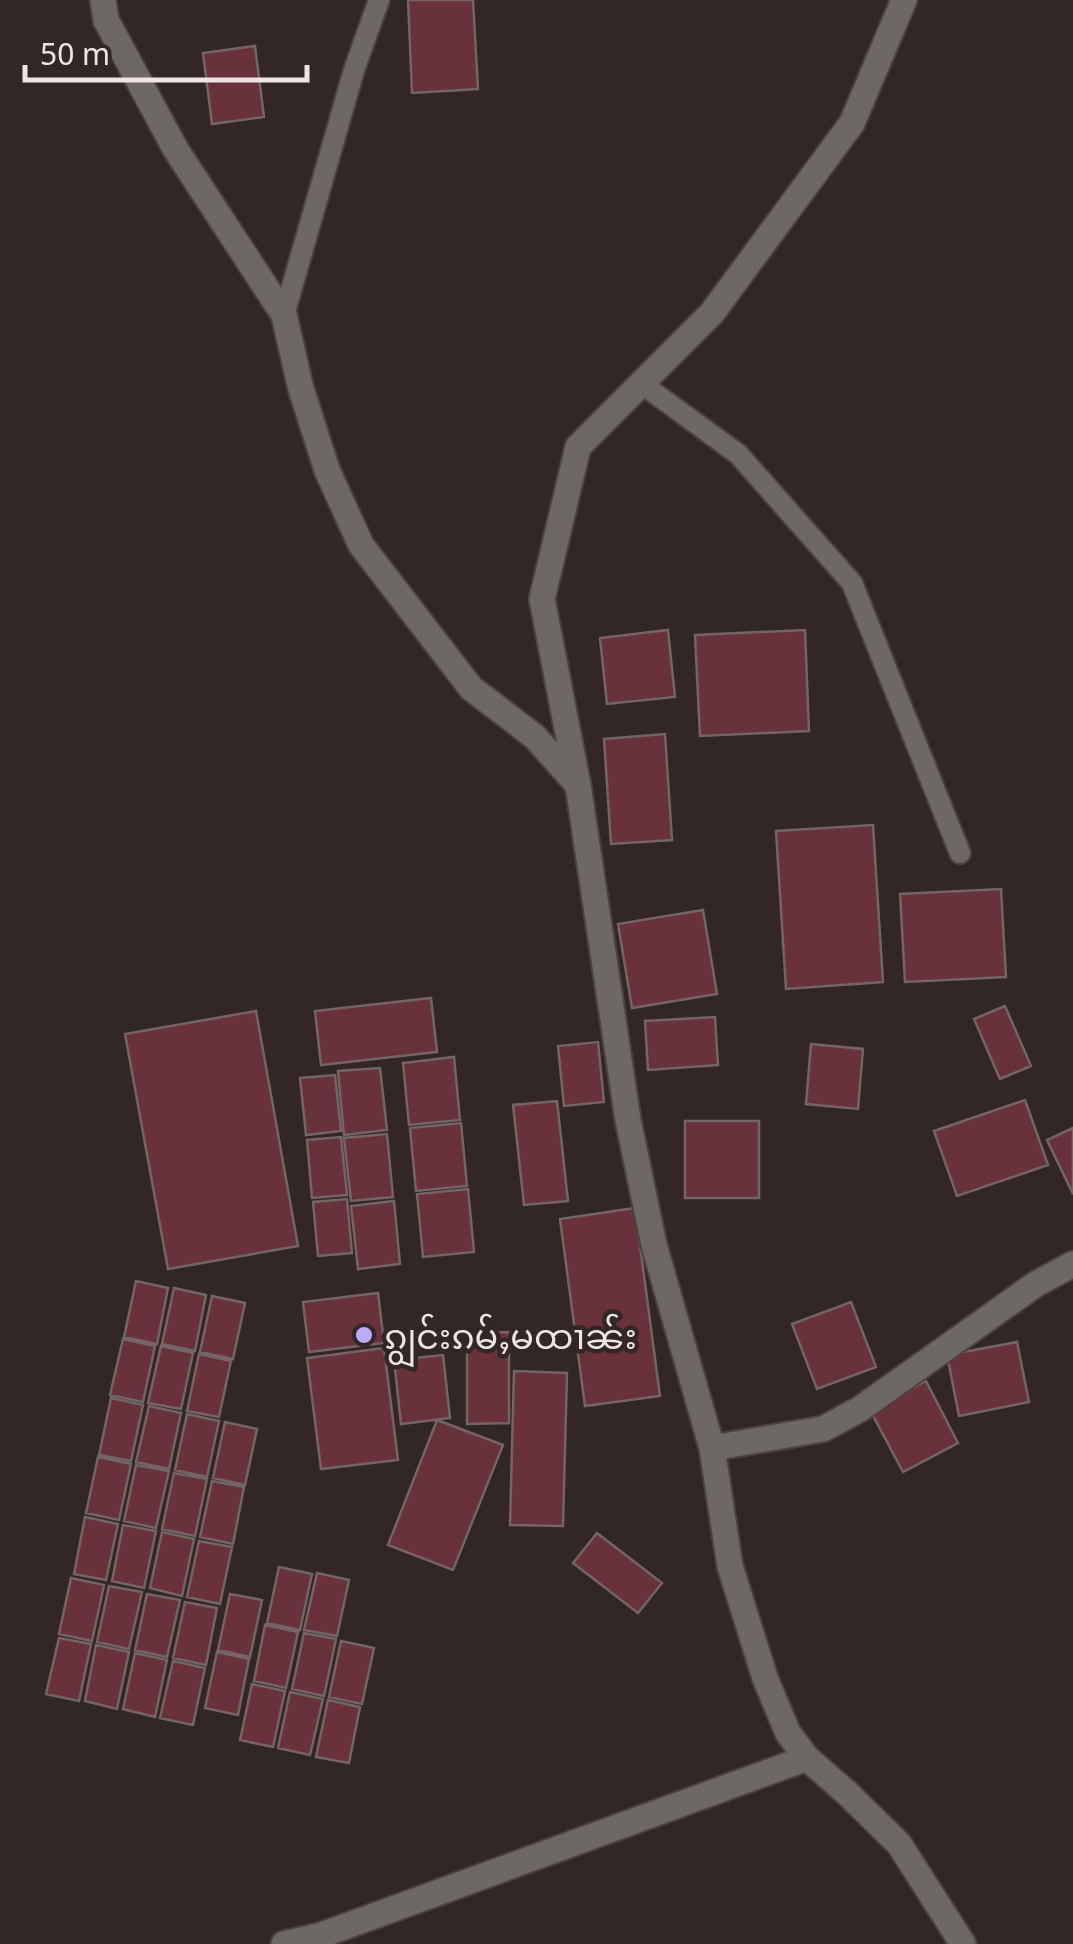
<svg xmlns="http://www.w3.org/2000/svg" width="1073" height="1944" font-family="'Noto Sans','Noto Sans Myanmar',sans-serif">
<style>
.building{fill:#69313c;stroke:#736465;stroke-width:2.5}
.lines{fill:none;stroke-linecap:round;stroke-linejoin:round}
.lane-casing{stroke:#4d4240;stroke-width:24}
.street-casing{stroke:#4d4240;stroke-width:29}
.lane{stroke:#6d6865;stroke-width:20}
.street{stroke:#6d6865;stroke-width:25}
.poi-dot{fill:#bbaaf6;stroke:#332725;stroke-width:4}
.labels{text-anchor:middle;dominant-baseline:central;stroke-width:9;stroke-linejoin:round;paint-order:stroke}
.poi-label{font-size:35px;fill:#eee5e4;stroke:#332725;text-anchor:start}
</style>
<rect width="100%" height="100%" fill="#332725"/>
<path class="building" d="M 408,0 L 473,0 L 478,89 L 412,93 Z
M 255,46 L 264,117 L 212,124 L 203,53 Z
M 668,630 L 675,697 L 607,704 L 600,638 Z
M 805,630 L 809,731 L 700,736 L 695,635 Z
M 665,734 L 672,840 L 611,844 L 604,739 Z
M 873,825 L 883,982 L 786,989 L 776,831 Z
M 1001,889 L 1006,977 L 905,982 L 900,894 Z
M 703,910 L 717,994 L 632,1008 L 618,924 Z
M 431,998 L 437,1052 L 321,1065 L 315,1011 Z
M 1005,1006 L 1031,1066 L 1000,1079 L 974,1019 Z
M 256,1011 L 298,1246 L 168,1269 L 125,1034 Z
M 715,1017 L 718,1065 L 648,1070 L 645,1021 Z
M 598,1042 L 604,1102 L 564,1106 L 558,1046 Z
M 811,1044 L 863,1049 L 858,1109 L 806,1104 Z
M 454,1057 L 460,1120 L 409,1125 L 403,1063 Z
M 380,1068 L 387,1130 L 344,1135 L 338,1071 Z
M 335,1075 L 341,1131 L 306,1135 L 300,1078 Z
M 1025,1100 L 1048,1165 L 957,1196 L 934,1131 Z
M 557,1101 L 568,1201 L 524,1205 L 513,1105 Z
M 685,1121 L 759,1121 L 759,1198 L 685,1198 Z
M 461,1123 L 467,1186 L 416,1191 L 410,1128 Z
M 1073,1128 L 1073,1194 L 1047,1140 Z
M 387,1134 L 393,1197 L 351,1201 L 344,1138 Z
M 341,1137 L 347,1195 L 312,1198 L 307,1140 Z
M 468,1189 L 474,1252 L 423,1257 L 417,1194 Z
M 347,1199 L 352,1253 L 318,1256 L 313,1202 Z
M 394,1201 L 400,1264 L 358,1269 L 351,1206 Z
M 635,1208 L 660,1396 L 585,1406 L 560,1219 Z
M 136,1281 L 168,1288 L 157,1344 L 124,1337 Z
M 174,1288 L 206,1295 L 195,1351 L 162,1344 Z
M 378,1293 L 384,1343 L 309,1352 L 303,1302 Z
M 212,1296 L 245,1303 L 233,1359 L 200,1352 Z
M 851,1302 L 876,1367 L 817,1389 L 792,1324 Z
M 509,1332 L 509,1423 L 467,1424 L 467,1333 Z
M 123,1339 L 155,1346 L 143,1402 L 110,1395 Z
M 1017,1342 L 1029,1402 L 959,1416 L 947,1355 Z
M 161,1346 L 193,1353 L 181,1409 L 148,1403 Z
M 384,1348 L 398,1460 L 321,1469 L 307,1358 Z
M 199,1354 L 231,1361 L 219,1417 L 187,1411 Z
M 443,1355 L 450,1418 L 401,1424 L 394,1360 Z
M 514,1371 L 567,1373 L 563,1526 L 510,1525 Z
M 926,1381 L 958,1443 L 903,1472 L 870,1410 Z
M 111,1398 L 143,1405 L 131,1461 L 99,1455 Z
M 149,1406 L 181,1413 L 169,1469 L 136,1462 Z
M 187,1414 L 219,1421 L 207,1477 L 175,1470 Z
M 437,1420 L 503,1445 L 453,1570 L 388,1545 Z
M 225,1422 L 257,1429 L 245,1485 L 213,1478 Z
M 98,1457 L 131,1464 L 119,1520 L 86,1513 Z
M 136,1465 L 169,1471 L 156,1528 L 124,1521 Z
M 174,1473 L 207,1479 L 195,1536 L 162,1529 Z
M 212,1481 L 244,1487 L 233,1544 L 200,1537 Z
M 85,1517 L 118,1524 L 106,1580 L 74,1574 Z
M 123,1525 L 156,1531 L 144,1588 L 112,1581 Z
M 162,1532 L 194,1539 L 182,1596 L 150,1588 Z
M 597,1533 L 662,1583 L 638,1613 L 573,1563 Z
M 199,1541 L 232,1547 L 220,1604 L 187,1597 Z
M 279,1567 L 312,1574 L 300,1630 L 267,1623 Z
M 317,1573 L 349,1580 L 337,1636 L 304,1630 Z
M 71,1578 L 104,1585 L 92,1641 L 59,1634 Z
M 109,1586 L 142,1592 L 129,1649 L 97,1642 Z
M 147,1594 L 180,1600 L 167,1657 L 135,1650 Z
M 230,1594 L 262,1600 L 250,1657 L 218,1650 Z
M 185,1602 L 217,1608 L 206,1665 L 173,1658 Z
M 265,1625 L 298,1632 L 286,1688 L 254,1681 Z
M 304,1633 L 336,1639 L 324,1696 L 292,1689 Z
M 59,1638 L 91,1644 L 79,1701 L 46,1694 Z
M 341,1641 L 374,1648 L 362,1704 L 329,1697 Z
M 96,1645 L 129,1652 L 117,1709 L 85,1701 Z
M 217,1652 L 249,1659 L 238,1715 L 205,1708 Z
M 135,1653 L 167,1660 L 155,1717 L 123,1709 Z
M 173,1661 L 205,1668 L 193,1725 L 160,1718 Z
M 252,1684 L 285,1691 L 273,1747 L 240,1740 Z
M 290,1692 L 323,1699 L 310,1755 L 278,1748 Z
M 328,1700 L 360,1707 L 349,1763 L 316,1757 Z"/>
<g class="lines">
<defs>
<path id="lane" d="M 284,315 L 354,70 L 379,0
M 642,384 L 738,454 L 852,583 L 960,853"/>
<path id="street" d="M 103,0 L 106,20 L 176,150 L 284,315 L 301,389 L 327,470 L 361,545 L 471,688 L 535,737 L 578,785 L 628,1120 L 654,1245 L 712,1448 L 730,1566 L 765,1678 L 788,1733 L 807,1758 L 847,1793 L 899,1844 L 963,1944
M 578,785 L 542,599 L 578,447 L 712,313 L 852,123 L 904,0
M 712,1448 L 823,1429 L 860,1409 L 1036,1284 L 1073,1264
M 284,1944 L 319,1936 L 807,1758"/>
</defs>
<use href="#lane" class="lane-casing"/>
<use href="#street" class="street-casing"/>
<use href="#lane" class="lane"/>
<use href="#street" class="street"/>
</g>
<circle class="poi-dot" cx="364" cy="1335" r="10"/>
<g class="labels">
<g class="poi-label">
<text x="384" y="1335">ၵျွင်းၵမ်ႇမထၢၼ်း</text>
</g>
</g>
<path d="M25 65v15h282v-15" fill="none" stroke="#eee5e4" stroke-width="5"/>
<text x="40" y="65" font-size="30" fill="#eee5e4" stroke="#332725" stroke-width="8" paint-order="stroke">50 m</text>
</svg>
